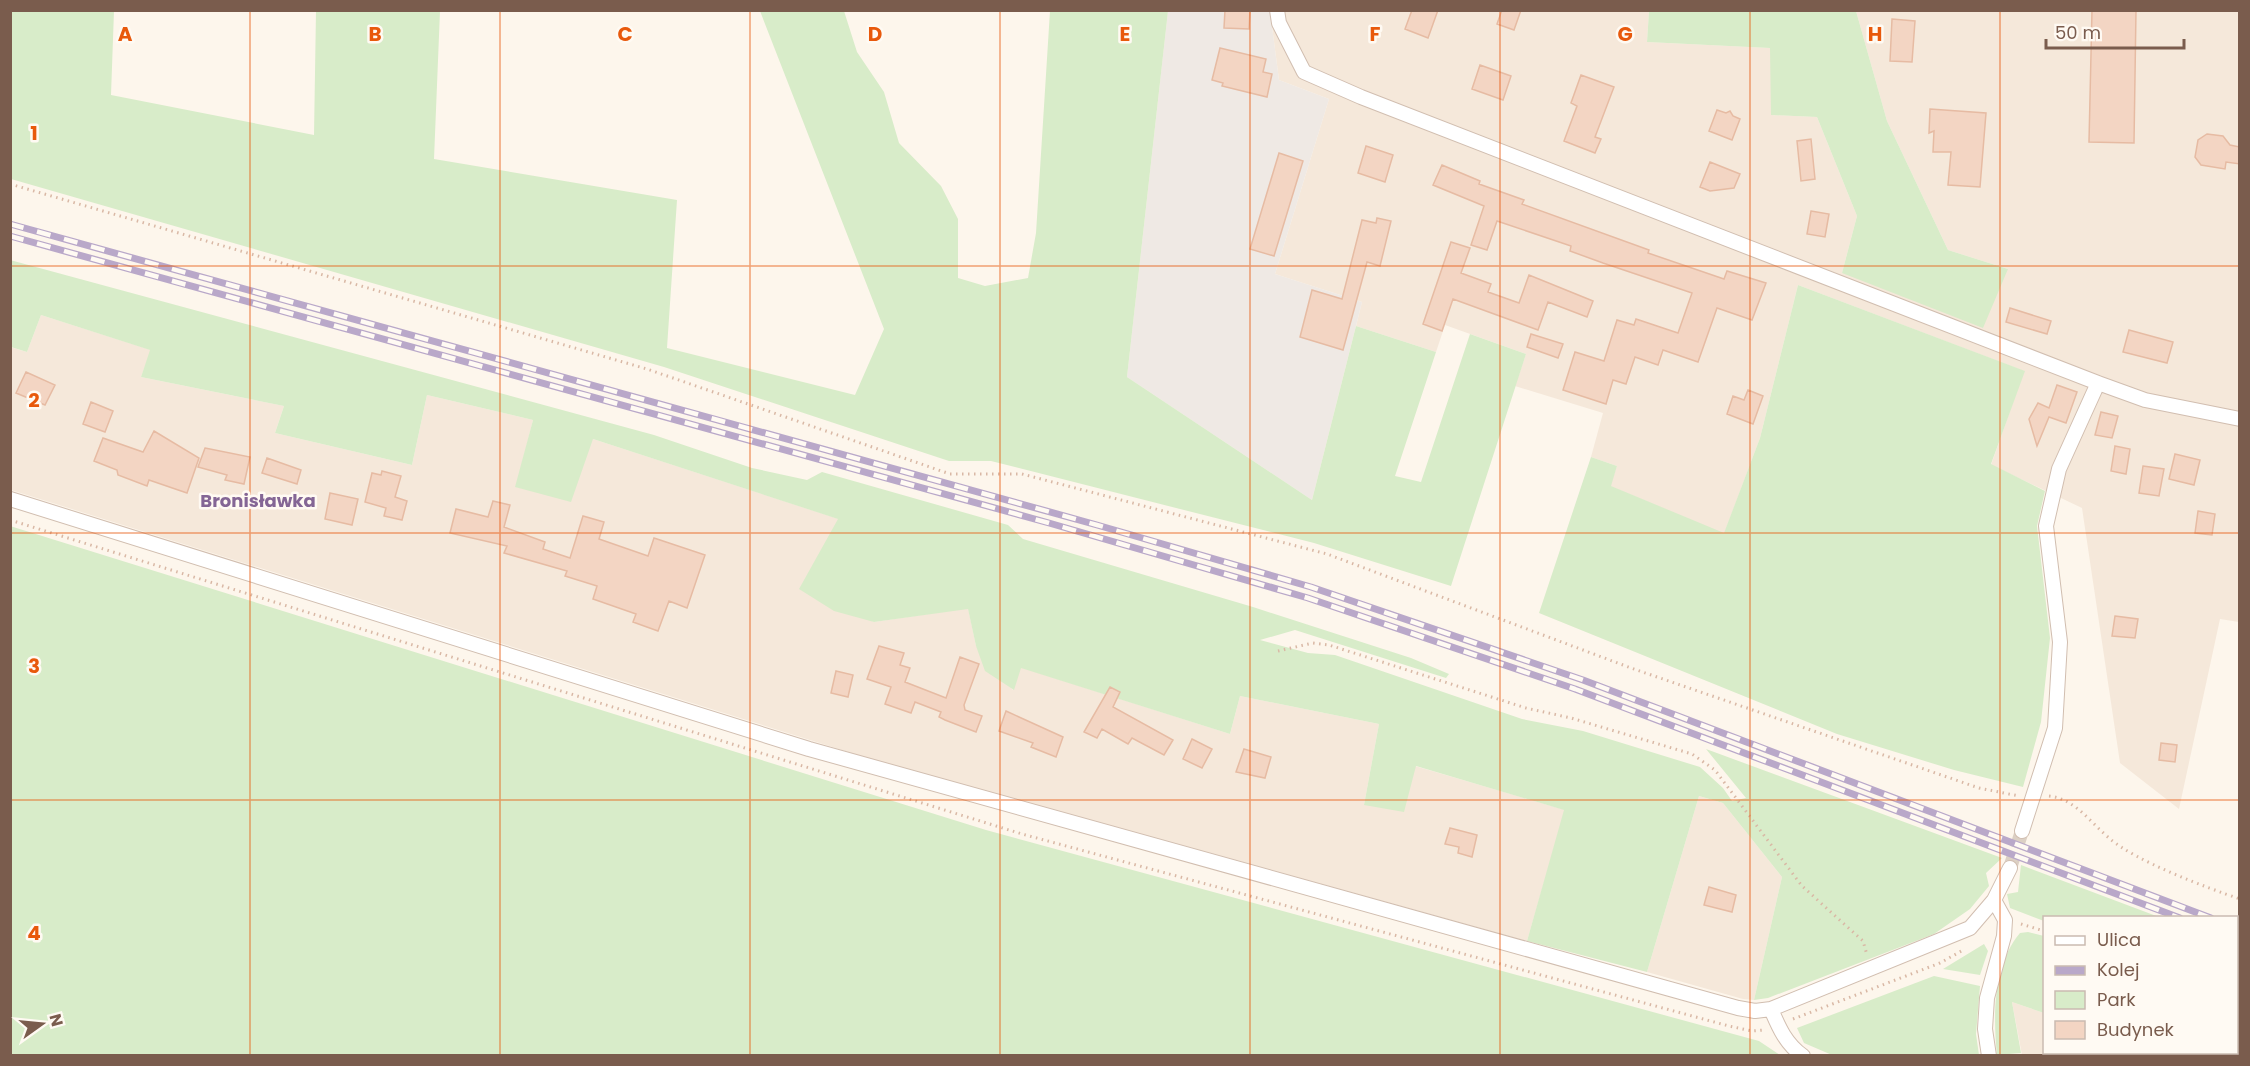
<svg xmlns="http://www.w3.org/2000/svg" width="2250" height="1066" font-family="Poppins,sans-serif">
<style>
.residential{fill:#f5e8da}
.industrial{fill:#efe9e4}
.green{fill:#d8ecc9}
.building{fill:#f3d5c3;stroke:#e6bba3;stroke-width:1.5}
.lines{fill:none;stroke-linecap:round;stroke-linejoin:round}
.street-tunnel{stroke:#dcd0c4;stroke-width:14;stroke-dasharray:14 7;stroke-linecap:butt}
.street-casing{stroke:#d1beb0;stroke-width:16}
.path{stroke:#d9b8a5;stroke-width:3;stroke-dasharray:1.5 4.5;stroke-linecap:butt}
.street{stroke:#fff;stroke-width:14}
.rail-casing{stroke:#b9a8c9;stroke-width:7}
.rail{stroke:#fffaf3;stroke-width:4.5;stroke-dasharray:14;stroke-linecap:butt}
.grid{fill:none;stroke:#e8590c;stroke-width:1.5;stroke-opacity:0.55}
.labels{text-anchor:middle;dominant-baseline:central;stroke-width:5;stroke-linejoin:round;paint-order:stroke}
.quarter-label{font-size:18px;font-weight:bold;fill:#846695;stroke:#fffaf3}
.grid-label{font-size:20px;text-anchor:middle;font-weight:bold;fill:#e8590c;stroke:#fffaf3;stroke-width:5;stroke-linejoin:round;paint-order:stroke}
</style>
<rect width="100%" height="100%" fill="#fdf6ec"/>
<path class="residential" d="M 1270,11 L 1649,11 L 1647,42 L 1771,48 L 1771,115 L 1817,117 L 1857,216 L 1842,273 L 2008,269 L 1948,250 L 1887,121 L 1856,11 L 2239,11 L 2239,622 L 2220,619 L 2179,809 L 2120,763 L 2082,508 L 1991,465 L 2024,371 L 1798,285 L 1760,438 L 1724,534 L 1610,486 L 1617,466 L 1591,457 L 1603,413 L 1515,386 L 1526,354 L 1445,325 L 1436,352 L 1356,326 L 1362,302 L 1275,274 L 1329,99 L 1279,80 Z
M 41,315 L 151,350 L 141,377 L 284,406 L 275,433 L 412,465 L 427,395 L 533,420 L 516,487 L 593,439 L 839,519 L 800,589 L 874,622 L 968,608 L 976,646 L 1013,690 L 1020,667 L 1230,734 L 1240,696 L 1379,724 L 1364,805 L 1415,766 L 1565,810 L 1527,941 L 874,760 L 11,490 L 10,347 L 27,352 Z
M 1699,796 L 1723,803 L 1782,877 L 1754,1000 L 1743,999 L 1647,972 Z
M 2012,1002 L 2044,1013 L 2044,1052 L 2162,1052 L 2164,1055 L 2022,1055 Z"/>
<path class="industrial" d="M 1168,11 L 1270,11 L 1279,80 L 1329,99 L 1275,274 L 1362,302 L 1312,500 L 1127,377 Z"/>
<path class="green" d="M 10,11 L 114,11 L 111,95 L 314,135 L 316,11 L 440,11 L 434,159 L 677,200 L 667,348 L 855,395 L 884,329 L 760,11 L 844,11 L 857,52 L 884,92 L 899,143 L 941,186 L 958,219 L 958,278 L 985,286 L 1028,278 L 1036,233 L 1050,11 L 1168,11 L 1127,377 L 1312,500 L 1356,326 L 1436,352 L 1395,476 L 1421,482 L 1470,334 L 1526,354 L 1451,586 L 1314,543 L 991,461 L 949,461 L 664,367 L 11,179 Z
M 1649,11 L 1856,11 L 1887,121 L 1948,250 L 2008,269 L 1983,328 L 1842,273 L 1857,216 L 1817,117 L 1771,115 L 1770,48 L 1647,42 Z
M 10,260 L 654,435 L 752,468 L 807,480 L 822,472 L 1008,525 L 1023,539 L 1253,607 L 1411,658 L 1449,674 L 1446,678 L 1295,630 L 1260,640 L 1308,653 L 1335,655 L 1522,719 L 1583,731 L 1700,767 L 1723,788 L 1732,801 L 1746,798 L 1706,749 L 2002,858 L 1986,873 L 1989,886 L 1970,909 L 1934,934 L 1768,998 L 1754,1000 L 1782,877 L 1723,803 L 1699,796 L 1647,972 L 1527,941 L 1564,810 L 1416,766 L 1404,812 L 1364,805 L 1379,724 L 1240,696 L 1230,734 L 1021,668 L 1014,690 L 985,671 L 976,646 L 968,609 L 874,622 L 834,611 L 799,589 L 838,519 L 593,439 L 571,502 L 515,487 L 533,420 L 427,395 L 412,465 L 275,433 L 284,406 L 141,377 L 150,350 L 41,315 L 27,352 L 11,347 Z
M 1798,285 L 2025,371 L 1991,464 L 2045,491 L 2037,526 L 2050,638 L 2041,722 L 2023,787 L 1954,770 L 1837,734 L 1539,613 L 1591,457 L 1617,466 L 1611,486 L 1724,533 L 1760,438 Z
M 10,526 L 986,830 L 1759,1041 L 1780,1055 L 11,1055 Z
M 2021,865 L 2159,917 L 2044,918 L 2044,921 L 2010,908 L 2007,894 L 2018,892 Z
M 2028,932 L 2044,936 L 2044,1013 L 2012,1002 L 2021,1053 L 1997,1055 C 1993,1016 1993,965 2020,933 Z
M 1984,944 L 1988,951 L 1980,975 L 1943,969 Z
M 1934,976 L 1980,986 L 1976,1034 L 1979,1055 L 1832,1055 L 1804,1043 L 1797,1028 Z"/>
<path class="building" d="M 1225,10 L 1250,10 L 1249,29 L 1224,28 Z
M 1412,10 L 1438,10 L 1428,38 L 1405,29 Z
M 1502,10 L 1521,10 L 1514,30 L 1497,24 Z
M 2092,10 L 2136,10 L 2134,143 L 2089,142 Z
M 1892,19 L 1915,21 L 1912,62 L 1890,61 Z
M 1220,48 L 1266,59 L 1263,72 L 1272,74 L 1267,97 L 1222,86 L 1223,83 L 1212,80 Z
M 1480,65 L 1511,76 L 1503,100 L 1472,89 Z
M 1581,75 L 1614,87 L 1595,137 L 1601,139 L 1595,153 L 1564,141 L 1577,106 L 1571,103 Z
M 1930,109 L 1986,113 L 1980,187 L 1948,185 L 1951,152 L 1933,152 L 1934,131 L 1929,133 Z
M 1717,110 L 1726,113 L 1730,111 L 1733,116 L 1740,119 L 1732,140 L 1709,131 Z
M 2207,134 L 2223,136 L 2230,145 L 2240,147 L 2240,164 L 2226,162 L 2225,169 L 2201,165 L 2195,157 L 2198,140 Z
M 1811,139 L 1815,179 L 1801,181 L 1797,141 Z
M 1366,146 L 1393,155 L 1385,182 L 1358,173 Z
M 1279,153 L 1303,161 L 1274,256 L 1250,249 Z
M 1710,162 L 1740,174 L 1734,188 L 1710,191 L 1700,187 Z
M 1442,165 L 1480,181 L 1479,184 L 1524,200 L 1522,204 L 1649,250 L 1648,253 L 1724,279 L 1727,271 L 1766,283 L 1752,320 L 1717,308 L 1698,362 L 1663,350 L 1658,365 L 1635,357 L 1626,384 L 1613,380 L 1606,404 L 1563,390 L 1575,352 L 1604,361 L 1617,320 L 1634,325 L 1636,319 L 1678,333 L 1692,293 L 1603,263 L 1570,251 L 1571,246 L 1497,221 L 1487,250 L 1471,245 L 1484,206 L 1433,185 Z
M 1811,211 L 1829,214 L 1825,237 L 1807,234 Z
M 1377,218 L 1391,221 L 1380,266 L 1367,262 L 1343,350 L 1300,337 L 1312,290 L 1342,299 L 1362,220 L 1376,223 Z
M 1451,242 L 1470,248 L 1461,273 L 1491,284 L 1488,292 L 1519,303 L 1529,275 L 1593,301 L 1587,317 L 1548,302 L 1538,330 L 1453,299 L 1442,331 L 1423,324 Z
M 2010,308 L 2051,321 L 2047,334 L 2006,322 Z
M 2129,330 L 2173,342 L 2167,363 L 2123,352 Z
M 1531,334 L 1563,344 L 1558,358 L 1527,347 Z
M 26,372 L 55,385 L 45,405 L 16,393 Z
M 2057,385 L 2077,392 L 2066,423 L 2049,417 L 2037,446 L 2029,419 L 2038,403 L 2049,408 Z
M 1748,390 L 1763,396 L 1753,424 L 1727,414 L 1733,396 L 1744,400 Z
M 91,402 L 113,411 L 105,432 L 83,424 Z
M 2101,412 L 2118,416 L 2112,438 L 2095,435 Z
M 154,431 L 199,458 L 187,493 L 149,480 L 147,486 L 118,475 L 117,470 L 94,461 L 103,438 L 143,452 Z
M 2115,446 L 2130,449 L 2126,474 L 2111,471 Z
M 205,448 L 250,457 L 244,484 L 225,480 L 227,475 L 198,467 Z
M 2175,454 L 2200,460 L 2194,485 L 2169,479 Z
M 267,458 L 301,470 L 297,484 L 262,473 Z
M 2143,466 L 2164,469 L 2159,496 L 2139,493 Z
M 382,471 L 401,476 L 395,497 L 407,501 L 402,520 L 384,516 L 386,508 L 365,502 L 372,473 L 381,475 Z
M 330,493 L 358,499 L 352,525 L 325,519 Z
M 493,501 L 510,505 L 504,527 L 545,542 L 543,549 L 570,558 L 583,516 L 604,522 L 599,539 L 648,556 L 654,538 L 705,555 L 687,608 L 669,601 L 658,631 L 633,622 L 636,614 L 593,599 L 597,586 L 565,576 L 567,571 L 504,553 L 507,546 L 450,533 L 456,509 L 488,517 Z
M 2198,511 L 2215,514 L 2212,535 L 2195,533 Z
M 2115,616 L 2138,619 L 2135,638 L 2112,636 Z
M 879,646 L 904,653 L 900,665 L 910,668 L 905,682 L 946,698 L 960,657 L 979,664 L 964,705 L 965,710 L 982,716 L 976,732 L 945,720 L 939,717 L 941,712 L 915,702 L 911,713 L 885,704 L 891,687 L 867,679 Z
M 836,671 L 853,675 L 848,697 L 831,693 Z
M 1110,687 L 1120,692 L 1113,707 L 1173,740 L 1164,755 L 1132,738 L 1128,744 L 1102,729 L 1097,738 L 1084,732 Z
M 1006,711 L 1063,737 L 1056,757 L 1031,747 L 1033,743 L 999,731 Z
M 1192,739 L 1212,749 L 1202,768 L 1183,759 Z
M 2161,743 L 2177,745 L 2175,762 L 2159,760 Z
M 1244,749 L 1271,757 L 1265,778 L 1236,772 Z
M 1450,828 L 1477,835 L 1472,857 L 1458,853 L 1459,847 L 1445,844 Z
M 1709,887 L 1736,895 L 1732,912 L 1704,905 Z"/>
<g class="lines">
<path class="street-tunnel" d="M 2010,868 L 2022,831"/>
<defs>
<path id="street" d="M 1277,10 L 1279,23 L 1304,72 L 1361,97 L 2098,383 L 2145,400 L 2240,419
M 10,499 L 809,749 L 1738,1008 L 1755,1011 L 1771,1009 L 1970,928 L 1994,900
M 2022,831 L 2055,728 L 2060,642 L 2046,526 L 2059,469 L 2098,383
M 1771,1009 C 1779,1028 1786,1044 1803,1056
M 1989,1056 L 1985,1029 L 1987,998 L 2004,936 L 2005,920 L 1994,900 L 2010,868"/>
</defs>
<use href="#street" class="street-casing"/>
<path class="path" d="M 10,184 L 647,369 L 950,474 L 1022,474 L 1327,554 L 1631,668 L 1979,788 L 2019,796
M 10,520 L 1022,834 L 1729,1026 L 1752,1031 L 1765,1030
M 1278,651 L 1313,643 L 1329,645 L 1526,708 L 1571,718 L 1692,754 L 1715,770 L 1802,886 L 1863,941 L 1867,955
M 2049,796 C 2075,799 2089,821 2109,838 C 2135,861 2205,887 2240,899
M 2021,924 L 2044,931
M 2236,996 L 2240,997
M 1793,1019 L 1940,963 L 1965,949"/>
<use href="#street" class="street"/>
<defs>
<path id="rail" d="M 10,224 L 1097,525 L 1311,587 L 1583,680 L 2211,918
M 10,236 L 1049,523 L 1308,598 L 1575,689 L 2180,918
M 2236,927 L 2240,928
M 2236,939 L 2240,940"/>
</defs>
<use href="#rail" class="rail-casing"/>
<use href="#rail" class="rail"/>
</g>
<path class="grid" d="M 250,10 L 250,1056M 500,10 L 500,1056M 750,10 L 750,1056M 1000,10 L 1000,1056M 1250,10 L 1250,1056M 1500,10 L 1500,1056M 1750,10 L 1750,1056M 2000,10 L 2000,1056M 10,266 L 2240,266M 10,533 L 2240,533M 10,800 L 2240,800"/>
<g class="labels">
<g class="quarter-label">
<text x="258" y="500">Bronisławka</text>
</g>
</g>
<g class="grid-label">
<text x="125" y="41">A</text>
<text x="375" y="41">B</text>
<text x="625" y="41">C</text>
<text x="875" y="41">D</text>
<text x="1125" y="41">E</text>
<text x="1375" y="41">F</text>
<text x="1625" y="41">G</text>
<text x="1875" y="41">H</text>
<text x="34" y="140">1</text>
<text x="34" y="407">2</text>
<text x="34" y="673">3</text>
<text x="34" y="940">4</text>
</g>
<rect width="2250" height="1066" fill="none" stroke="#7a5c4d" stroke-width="24"/>
<rect x="2043" y="916" width="195" height="138" fill="#fffaf3" stroke="#cabbb1" stroke-width="1.5"/>
<rect x="2055" y="936" width="30" height="9" fill="#ffffff" stroke="#cabbb1" stroke-width="1.5"/>
<text x="2097" y="946" font-size="18" fill="#7a5c4d">Ulica</text>
<rect x="2055" y="966" width="30" height="9" fill="#b9a8c9" stroke="#cabbb1" stroke-width="1.5"/>
<text x="2097" y="976" font-size="18" fill="#7a5c4d">Kolej</text>
<rect x="2055" y="991" width="30" height="18" fill="#d8ecc9" stroke="#cabbb1" stroke-width="1.5"/>
<text x="2097" y="1006" font-size="18" fill="#7a5c4d">Park</text>
<rect x="2055" y="1021" width="30" height="18" fill="#f3d5c3" stroke="#cabbb1" stroke-width="1.5"/>
<text x="2097" y="1036" font-size="18" fill="#7a5c4d">Budynek</text>
<g transform="translate(42 1024) rotate(75)" stroke="#fffaf3" stroke-width="4.5" paint-order="stroke">
<path d="M0-4.5L10 22L0 15L-10 22Z" fill="#7a5c4d"/>
<text y="-9" font-size="16" font-weight="bold" text-anchor="middle" fill="#7a5c4d">N</text>
</g>
<path d="M2046 39v9h138v-9" fill="none" stroke="#7a5c4d" stroke-width="3"/>
<text x="2055" y="39" font-size="18" fill="#7a5c4d" stroke="#fffaf3" stroke-width="4.5" paint-order="stroke">50 m</text>
</svg>
